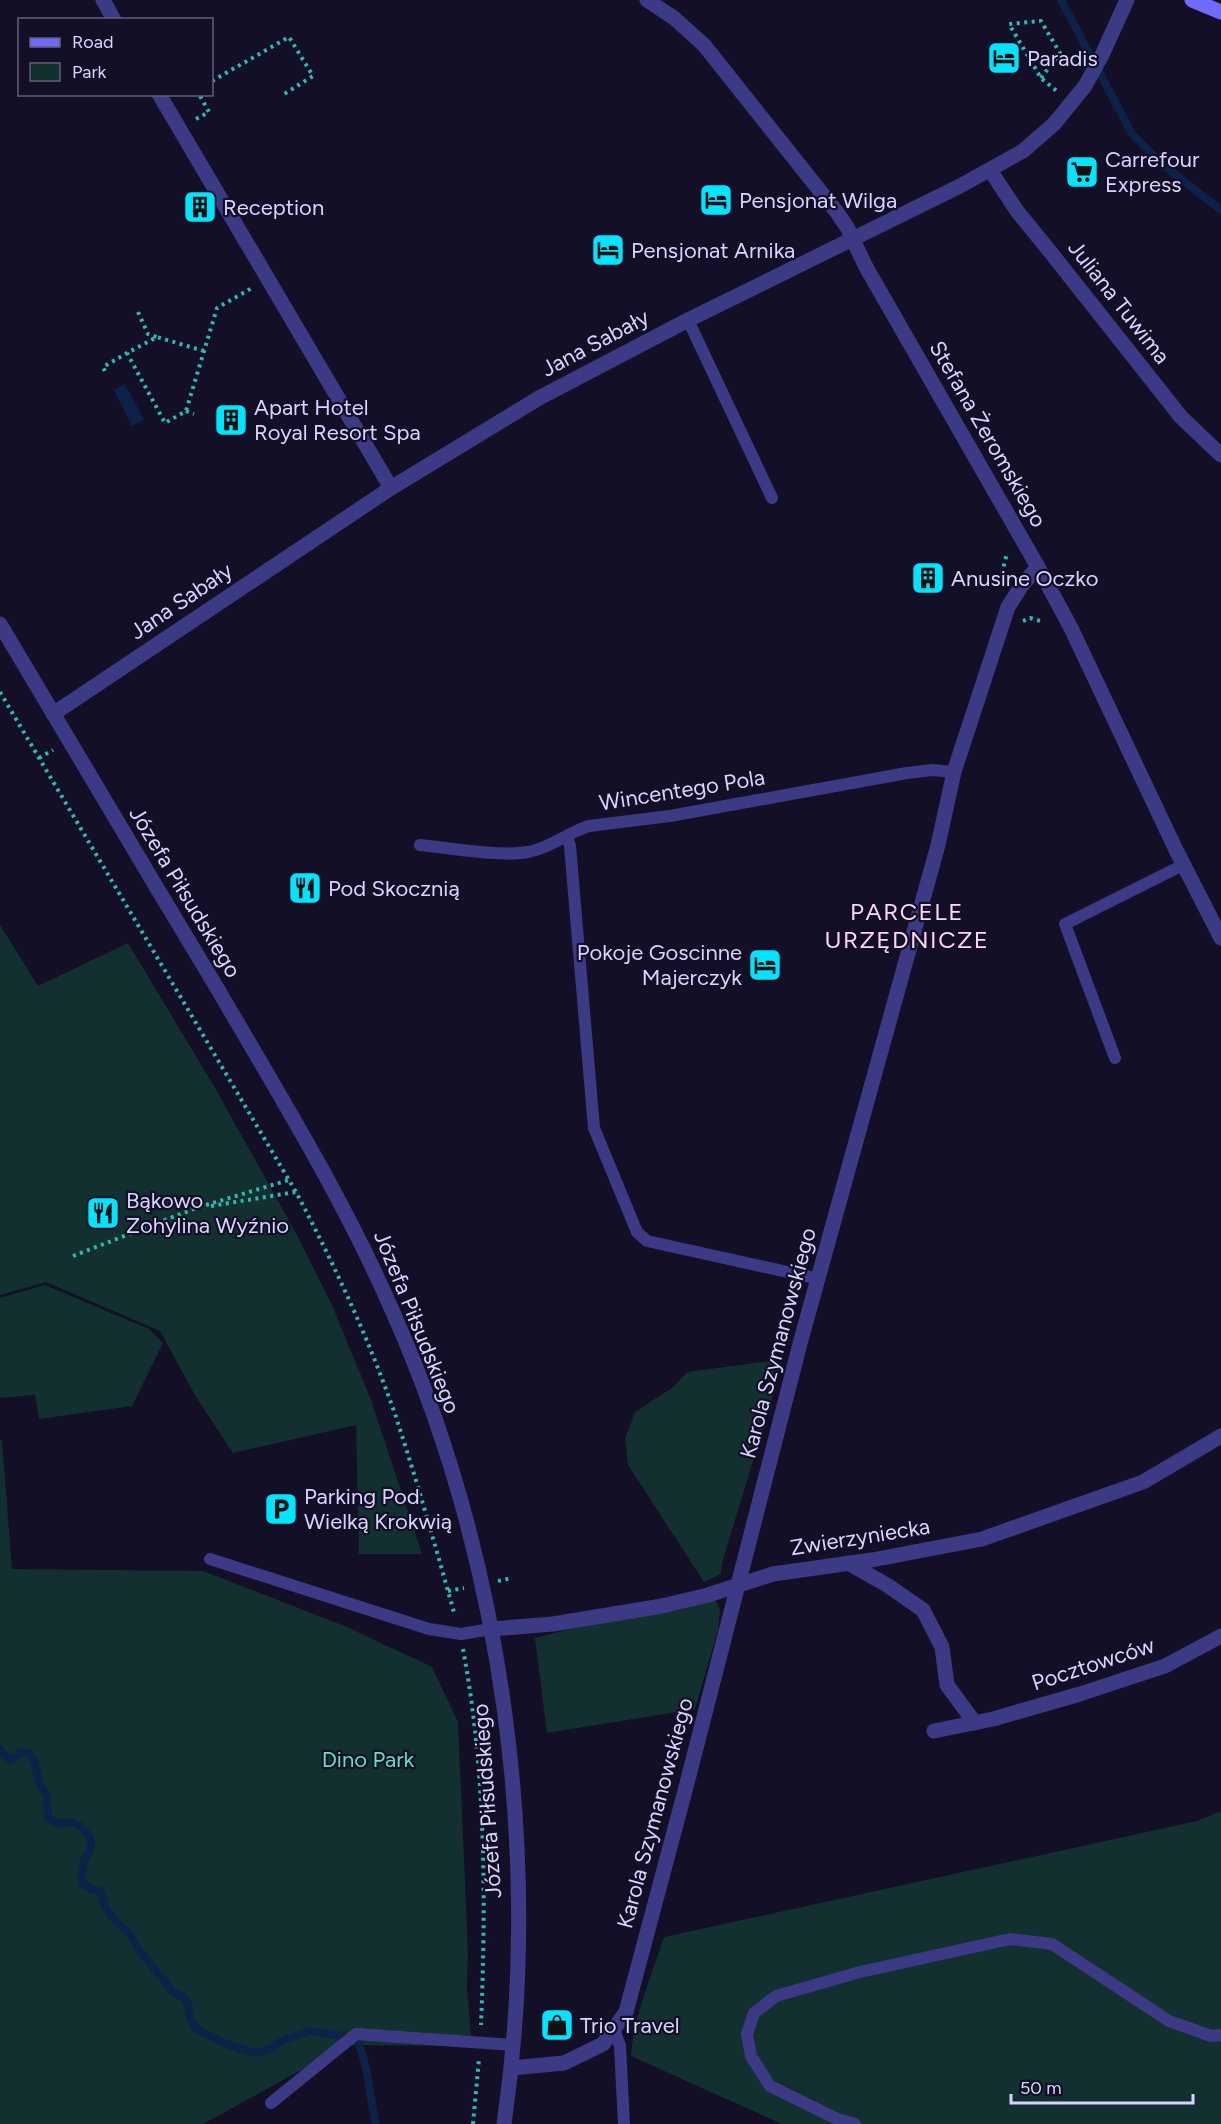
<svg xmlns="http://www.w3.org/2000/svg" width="1221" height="2124" font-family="Figtree,sans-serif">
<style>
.green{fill:#12302f}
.water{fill:#0c2248}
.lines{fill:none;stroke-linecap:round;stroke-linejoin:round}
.stream{stroke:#0c2248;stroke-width:8}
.path{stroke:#2fb8b0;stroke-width:4;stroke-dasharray:3 4.5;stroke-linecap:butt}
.lane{stroke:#3d3a85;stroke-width:12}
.street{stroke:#3d3a85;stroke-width:15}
.secondary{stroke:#6f6bff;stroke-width:15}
.labels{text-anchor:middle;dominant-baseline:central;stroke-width:4.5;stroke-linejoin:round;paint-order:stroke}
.poi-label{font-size:22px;fill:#d9d4ff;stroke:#130f26;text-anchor:start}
.street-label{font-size:22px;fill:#d9d4ff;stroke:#130f26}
.park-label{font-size:22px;fill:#5fe0c0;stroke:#130f26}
.neighbourhood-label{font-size:24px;letter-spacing:1.5px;fill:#ffd6f0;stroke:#130f26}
</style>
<rect width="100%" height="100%" fill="#130f26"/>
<path class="green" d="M 0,925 L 38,986 L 128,943 L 214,1086 L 297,1235 L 332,1305 L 371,1400 L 422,1554 L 359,1554 L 356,1425 L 233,1453 L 196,1397 L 160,1331 L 46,1282 L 0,1295 Z
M 45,1285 L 149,1329 L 163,1343 L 132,1406 L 39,1419 L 35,1395 L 0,1398 L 0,1298 Z
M 777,1360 L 781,1369 L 722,1563 L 721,1574 L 704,1582 L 628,1465 L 625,1439 L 635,1412 L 672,1388 L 687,1372 Z
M 0,1440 L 2,1440 L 12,1569 L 203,1571 L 347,1627 L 432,1667 L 458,1722 L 468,1951 L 467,1990 L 472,2046 L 347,2045 L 203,2124 L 0,2124 Z
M 701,1596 L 714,1599 L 720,1609 L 718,1630 L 695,1709 L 547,1733 L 535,1638 Z
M 1221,1811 L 1221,2124 L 782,2124 L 631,2056 C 633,2018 652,1974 664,1937 L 1197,1821 Z"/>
<path class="water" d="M 125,384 L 144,420 L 132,426 L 114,390 Z"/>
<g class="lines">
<path class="stream" d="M 1061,0 L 1132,134 L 1163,165 L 1221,210
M 0,1749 L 2,1753 L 11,1760 L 19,1753 L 28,1753 L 34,1761 L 39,1782 L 47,1796 L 48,1818 C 64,1831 72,1812 88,1835 C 95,1846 88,1852 84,1861 C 82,1868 81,1878 83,1884 L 91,1889 L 100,1890 L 105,1906 L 112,1917 L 131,1936 L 140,1951 L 174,1993 L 184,1997 L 188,2004 L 190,2017 L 196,2029 L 226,2044 L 251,2052 L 261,2052 L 271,2049 L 281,2041 L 310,2031 L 337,2035 L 357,2040 C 369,2066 369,2096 376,2124"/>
<path class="path" d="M 1041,78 L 1060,53 L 1041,21 L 1009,24 L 1041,78 L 1058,92
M 212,81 L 289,37 L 313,76 L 281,96
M 196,119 L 209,112 L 199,94
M 138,312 L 148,334 L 157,337
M 204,351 L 157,337 L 127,353 L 165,423 L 186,411 L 217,308 L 252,288
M 105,371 L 103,367 L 127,353
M 186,411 L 194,414
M 1000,581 L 1007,553
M 1023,621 L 1030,618 L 1044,622
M 0,692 L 296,1192 C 334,1264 368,1337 395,1414 C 417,1481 436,1548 455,1616
M 39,758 L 53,750
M 211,1206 L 296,1192
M 73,1256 L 196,1208 L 289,1180
M 498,1581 L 512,1578
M 448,1591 L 464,1588
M 463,1649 C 486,1772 486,1900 481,2025
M 473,2124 L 479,2059"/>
<path class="lane" d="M 688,320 L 772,498
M 567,836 L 570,846 L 594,1128 L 637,1232 L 647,1241 L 819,1279
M 420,845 C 451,848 498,857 528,852 C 551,848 568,832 589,826 L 670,816 L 907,773 L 932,770 L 954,772
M 1115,1058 L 1065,924 L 1183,865
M 210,1559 L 429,1629 L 461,1634 L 491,1629
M 614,2029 L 620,2046 L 624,2124
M 271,2103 L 356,2034 L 512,2045
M 855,2124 L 837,2119 L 770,2086 L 751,2056 L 747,2034 L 754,2013 L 776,1996 L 860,1972 L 1010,1939 L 1052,1944 L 1169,2021 L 1211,2036 L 1221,2035"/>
<path class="street" d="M 103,0 L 114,20
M 647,0 L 674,18 L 704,45 L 836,211 L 847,227 L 866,267 L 1038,567 L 1071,628 L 1176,850 L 1221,938
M 159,94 L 391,488
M 990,170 L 1017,211 L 1048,249 L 1181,417 L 1221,455
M 0,624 C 72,745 144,867 217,988 C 279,1094 343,1198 392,1310 C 503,1559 543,1855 504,2124
M 53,714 L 391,488 L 539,398 L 688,320 L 960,186 L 1023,151 L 1054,124 L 1085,86 L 1102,55 L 1127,0
M 848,1563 L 887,1585 L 923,1610 L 942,1647 L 947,1685 L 975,1723
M 491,1629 L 553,1624 L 662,1606 L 708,1595 L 773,1574 L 872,1560 L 982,1539 L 1143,1482 L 1221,1436
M 934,1731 L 993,1719 L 1080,1694 L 1165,1666 L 1221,1636
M 511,2068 L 564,2063 L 603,2044 L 626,2012 L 686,1787 L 801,1340 L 938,845 L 954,772 L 1008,607 L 1022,585 L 1038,567"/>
<path class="secondary" d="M 1192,0 L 1221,12"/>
</g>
<defs>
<symbol id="hotel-square" viewBox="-11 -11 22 22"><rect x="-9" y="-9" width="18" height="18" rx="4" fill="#00e5ff" stroke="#130f26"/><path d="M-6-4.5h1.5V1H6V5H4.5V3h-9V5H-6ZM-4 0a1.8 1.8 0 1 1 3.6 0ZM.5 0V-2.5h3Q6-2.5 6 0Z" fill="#111"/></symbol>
<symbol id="supermarket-square" viewBox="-11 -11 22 22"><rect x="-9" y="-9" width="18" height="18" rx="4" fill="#00e5ff" stroke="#130f26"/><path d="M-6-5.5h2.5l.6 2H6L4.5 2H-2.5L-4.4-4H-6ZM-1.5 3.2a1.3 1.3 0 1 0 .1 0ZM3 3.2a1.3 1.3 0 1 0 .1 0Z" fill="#111"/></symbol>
<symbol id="building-square" viewBox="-11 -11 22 22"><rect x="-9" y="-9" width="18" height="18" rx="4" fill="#00e5ff" stroke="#130f26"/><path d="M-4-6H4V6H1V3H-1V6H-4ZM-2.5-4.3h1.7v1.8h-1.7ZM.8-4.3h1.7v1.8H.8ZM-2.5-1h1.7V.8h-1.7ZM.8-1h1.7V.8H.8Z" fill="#111"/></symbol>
<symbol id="restaurant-square" viewBox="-11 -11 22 22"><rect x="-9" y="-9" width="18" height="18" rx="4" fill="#00e5ff" stroke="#130f26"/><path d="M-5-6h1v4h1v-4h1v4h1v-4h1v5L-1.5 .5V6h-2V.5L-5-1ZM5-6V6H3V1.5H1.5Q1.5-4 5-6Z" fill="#111"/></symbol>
<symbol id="parking-square" viewBox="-11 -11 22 22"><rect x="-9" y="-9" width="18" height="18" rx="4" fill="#00e5ff" stroke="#130f26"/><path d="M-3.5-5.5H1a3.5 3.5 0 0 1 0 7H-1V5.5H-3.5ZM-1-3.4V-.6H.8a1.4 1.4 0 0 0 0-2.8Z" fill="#111"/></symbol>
<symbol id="shop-square" viewBox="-11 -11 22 22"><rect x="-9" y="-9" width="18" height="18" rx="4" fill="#00e5ff" stroke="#130f26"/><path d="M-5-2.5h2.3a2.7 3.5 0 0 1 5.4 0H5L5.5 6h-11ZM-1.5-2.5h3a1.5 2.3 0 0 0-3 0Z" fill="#111"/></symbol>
</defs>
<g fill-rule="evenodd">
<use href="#hotel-square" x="985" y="39" width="38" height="38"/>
<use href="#supermarket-square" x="1063" y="153" width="38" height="38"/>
<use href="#hotel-square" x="697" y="181" width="38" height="38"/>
<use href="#building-square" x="181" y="188" width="38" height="38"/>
<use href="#hotel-square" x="589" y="231" width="38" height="38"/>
<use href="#building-square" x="212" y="401" width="38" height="38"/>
<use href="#building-square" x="909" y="559" width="38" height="38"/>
<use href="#restaurant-square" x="286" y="869" width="38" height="38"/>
<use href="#hotel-square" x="746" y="946" width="38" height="38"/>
<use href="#restaurant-square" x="84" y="1194" width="38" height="38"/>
<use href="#parking-square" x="262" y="1490" width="38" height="38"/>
<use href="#shop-square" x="538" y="2006" width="38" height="38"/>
</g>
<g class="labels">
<g class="poi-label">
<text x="1027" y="58">Paradis</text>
<text x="1105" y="159">Carrefour<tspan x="1105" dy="25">Express</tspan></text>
<text x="739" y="200">Pensjonat Wilga</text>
<text x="223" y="207">Reception</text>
<text x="631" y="250">Pensjonat Arnika</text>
<text x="254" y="407">Apart Hotel<tspan x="254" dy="25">Royal Resort Spa</tspan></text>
<text x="951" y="578">Anusine Oczko</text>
<text x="328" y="888">Pod Skocznią</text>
<text x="742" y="952" text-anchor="end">Pokoje Goscinne<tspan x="742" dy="25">Majerczyk</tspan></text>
<text x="126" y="1200">Bąkowo<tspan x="126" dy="25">Zohylina Wyźnio</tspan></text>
<text x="304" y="1496">Parking Pod<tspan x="304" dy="25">Wielką Krokwią</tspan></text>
<text x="580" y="2025">Trio Travel</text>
</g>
<g class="street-label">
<text transform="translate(1119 302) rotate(52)">Juliana Tuwima</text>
<text transform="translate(595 343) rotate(-28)">Jana Sabały</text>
<text transform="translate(988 434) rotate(60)">Stefana Żeromskiego</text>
<text transform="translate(181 601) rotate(-34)">Jana Sabały</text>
<text transform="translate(682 790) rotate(-9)">Wincentego Pola</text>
<text transform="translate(185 892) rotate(59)">Józefa Piłsudskiego</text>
<text transform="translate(417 1322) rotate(68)">Józefa Piłsudskiego</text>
<text transform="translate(778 1343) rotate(-75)">Karola Szymanowskiego</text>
<text transform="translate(860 1537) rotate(-9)">Zwierzyniecka</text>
<text transform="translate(1093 1664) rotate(-18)">Pocztowców</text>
<text transform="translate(487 1801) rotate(-94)">Józefa Piłsudskiego</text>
<text transform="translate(655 1813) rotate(-75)">Karola Szymanowskiego</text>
</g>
<g class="park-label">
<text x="368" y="1759">Dino Park</text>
</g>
<g class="neighbourhood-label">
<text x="907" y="911">PARCELE<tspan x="907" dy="28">URZĘDNICZE</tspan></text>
</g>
</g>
<rect x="18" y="18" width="195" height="78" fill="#130f26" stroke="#625e7d" stroke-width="1.5"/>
<rect x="30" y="38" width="30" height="9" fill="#6f6bff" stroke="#625e7d" stroke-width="1.5"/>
<text x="72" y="48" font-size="18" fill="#d9d4ff">Road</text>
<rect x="30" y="63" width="30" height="18" fill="#12302f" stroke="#625e7d" stroke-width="1.5"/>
<text x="72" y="78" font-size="18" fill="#d9d4ff">Park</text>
<path d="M1011 2094v9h182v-9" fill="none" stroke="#d9d4ff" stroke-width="3"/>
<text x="1020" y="2094" font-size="18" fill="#d9d4ff" stroke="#130f26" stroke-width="4.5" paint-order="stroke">50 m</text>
</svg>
